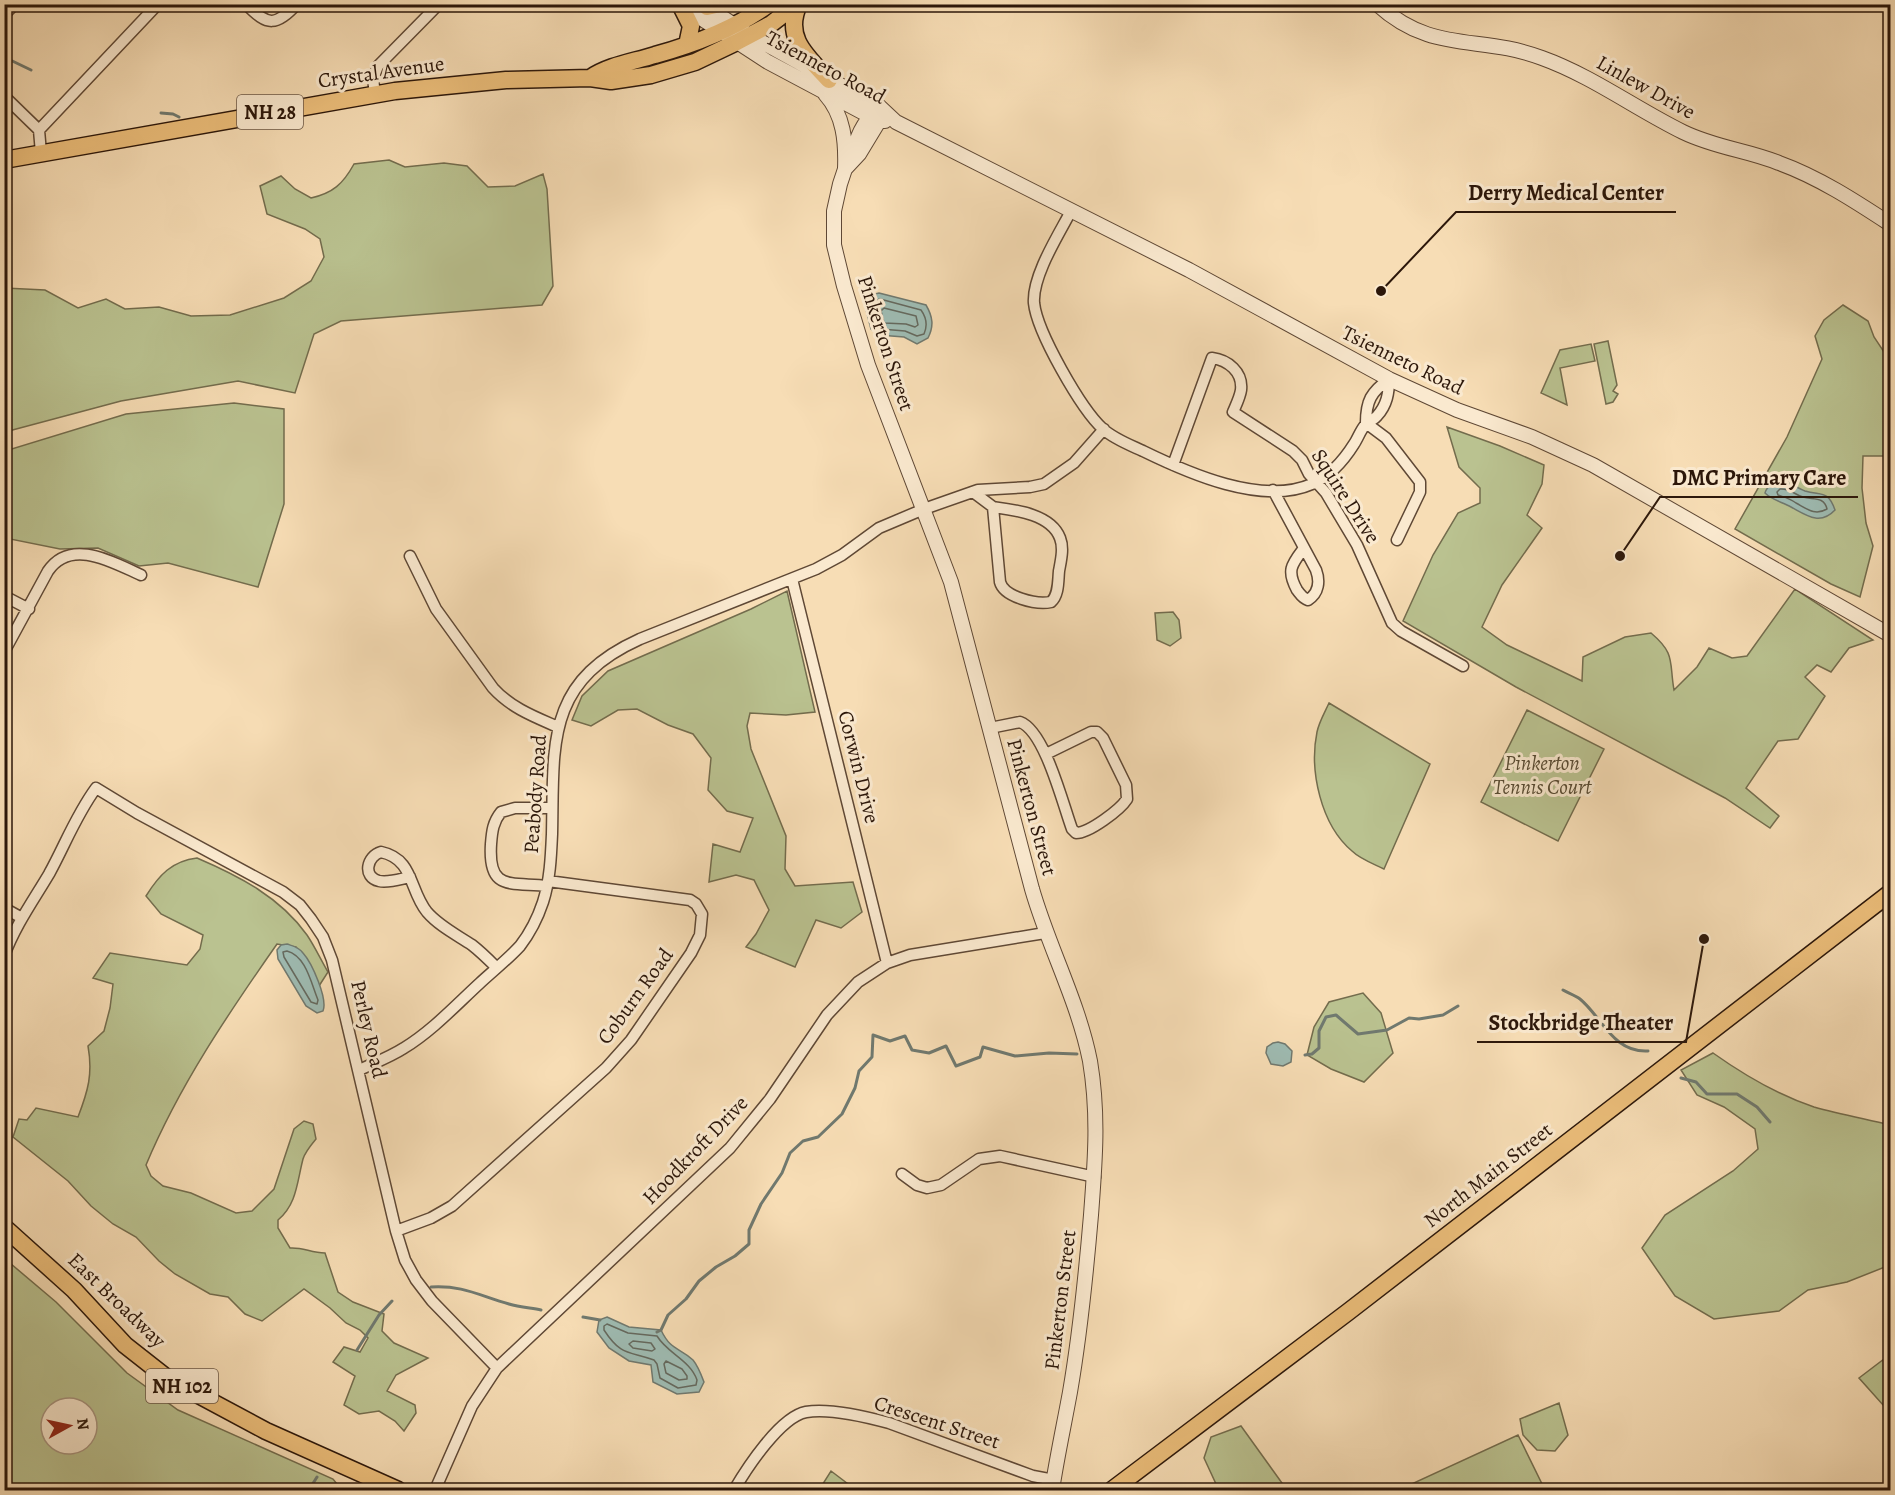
<svg xmlns="http://www.w3.org/2000/svg" width="1895" height="1495" font-family="Alegreya,serif">
<style>
.green{fill:#bac290;stroke:#736c4d;stroke-width:1.5;fill-rule:evenodd}
.water{fill:#9ebbb2;stroke:#70796f;stroke-width:1.5}
.lines{fill:none;stroke-linecap:round;stroke-linejoin:round}
.shore{stroke:#65695e;stroke-width:1.5}
.stream{stroke:#70796f;stroke-width:3}
.minor-casing{stroke:#5f4835;stroke-width:13}
.tertiary-casing{stroke:#5f4835;stroke-width:16}
.primary-casing{stroke:#2c170a;stroke-width:19}
.minor{stroke:#fae9cf;stroke-width:10}
.tertiary{stroke:#fae9cf;stroke-width:14}
.primary{stroke:#ecbe7a;stroke-width:16}
.labels{text-anchor:middle;dominant-baseline:central;stroke-width:6;stroke-linejoin:round;paint-order:stroke}
.shield{fill:#fae9cf;stroke:#6a5645;stroke-width:1.5}
.shield-label{font-size:20px;font-weight:bold;fill:#2c170a}
.street-label{font-size:21px;fill:#2c170a;stroke:#fae9cf}
.park-label{font-size:21px;font-style:italic;fill:#574a32;stroke:#fae9cf}
.leader{fill:none;stroke:#2c170a;stroke-width:2}
.callout-dot{fill:#2c170a;stroke:#fae9cf;stroke-width:2}
.callout-label{font-size:22px;text-anchor:middle;font-weight:bold;fill:#2c170a;stroke:#fae9cf;stroke-width:6;stroke-linejoin:round;paint-order:stroke}
</style>
<rect width="100%" height="100%" fill="#f7ddb5"/>
<filter id="stains"><feTurbulence type="fractalNoise" baseFrequency=".00333" numOctaves="4"/><feColorMatrix values="0 0 0 0 .2 0 0 0 0 .09 0 0 0 0 .02 0 0 0 .5 -.17"/></filter>
<radialGradient id="worn" r=".72"><stop offset=".6" stop-color="#630" stop-opacity="0"/><stop offset="1" stop-color="#630" stop-opacity=".3"/></radialGradient>
<path class="green" d="M 389,160 L 405,167 L 444,163 L 467,166 L 488,187 L 515,186 L 543,174 L 547,189 L 553,286 L 542,305 L 341,321 L 314,334 L 295,393 L 238,381 L 121,401 L 5,432 L 5,288 L 45,290 L 78,308 L 106,299 L 125,309 L 159,307 L 191,316 L 230,315 L 284,298 L 311,281 L 324,257 L 320,239 L 305,229 L 267,214 L 260,186 L 281,176 L 295,189 L 311,198 C 333,193 343,184 354,164 Z
M 1843,305 L 1868,321 L 1874,337 L 1890,361 L 1890,456 L 1863,456 L 1862,488 L 1866,523 L 1873,546 L 1860,597 L 1831,584 L 1735,529 L 1787,437 L 1822,359 L 1815,336 L 1824,320 Z
M 1608,341 L 1617,385 L 1613,391 L 1618,394 L 1613,402 L 1606,404 L 1594,344 Z
M 1591,344 L 1595,361 L 1560,368 L 1567,405 L 1541,393 L 1560,350 Z
M 234,403 L 284,409 L 284,504 L 258,587 L 168,563 L 139,566 L 98,548 L 60,549 L 5,538 L 5,451 L 126,414 Z
M 1447,427 L 1500,446 L 1544,465 L 1542,484 L 1527,515 L 1542,528 L 1502,585 L 1482,627 L 1507,645 L 1582,681 L 1583,657 L 1625,637 L 1651,633 C 1676,654 1669,662 1674,690 L 1697,667 L 1709,648 L 1732,658 L 1747,656 L 1795,589 L 1873,640 L 1849,648 L 1831,672 L 1817,665 L 1805,677 L 1825,696 L 1798,739 L 1778,741 L 1746,788 L 1779,816 L 1770,828 L 1725,798 L 1516,687 L 1403,621 L 1433,555 L 1458,513 L 1480,503 L 1480,488 L 1459,467 Z
M 787,591 L 815,712 L 786,715 L 750,713 L 747,726 L 751,749 L 786,836 L 785,869 L 795,886 L 853,882 L 862,912 L 841,928 L 816,920 L 795,967 L 746,947 L 756,934 L 769,910 L 754,880 L 736,875 L 709,882 L 713,844 L 740,852 L 753,818 L 727,811 L 708,790 L 711,758 L 693,734 L 668,725 L 637,709 L 618,710 L 591,726 L 572,720 L 582,696 L 608,671 L 751,609 Z
M 1173,612 L 1179,620 L 1181,638 L 1170,646 L 1157,640 L 1155,613 Z
M 1329,703 L 1430,764 L 1384,869 C 1374,864 1360,859 1352,851 C 1321,825 1309,771 1317,732 C 1319,722 1325,712 1329,703 Z
M 1527,710 L 1604,749 L 1558,841 L 1481,802 Z
M 197,858 C 239,876 280,897 307,935 C 315,947 321,960 328,972 L 319,986 L 311,966 L 296,947 L 277,944 C 228,1014 179,1086 146,1165 L 151,1176 L 163,1186 L 191,1193 L 236,1213 L 252,1211 L 274,1189 L 294,1129 L 304,1121 L 313,1124 L 316,1139 C 311,1145 305,1152 303,1159 C 297,1182 297,1204 278,1220 L 278,1228 L 290,1248 C 303,1247 311,1253 325,1253 L 338,1292 L 353,1302 L 384,1314 L 382,1331 L 394,1343 L 428,1358 L 396,1375 L 387,1391 L 415,1405 L 416,1413 L 404,1431 L 395,1421 L 379,1411 L 359,1414 L 344,1405 L 355,1376 L 333,1362 L 344,1347 L 360,1352 L 368,1338 L 360,1330 L 346,1323 L 330,1308 L 304,1289 L 262,1321 L 245,1314 L 228,1297 L 210,1294 L 175,1274 L 159,1261 L 136,1237 L 113,1224 L 91,1206 L 68,1181 L 13,1137 L 19,1119 L 27,1120 L 36,1108 L 78,1117 C 88,1091 93,1074 88,1046 L 104,1031 L 110,1008 L 113,984 L 93,978 L 110,953 L 187,965 L 200,949 L 203,935 L 161,914 L 146,896 C 159,875 172,861 197,858 Z
M 1363,993 L 1381,1013 L 1393,1053 L 1364,1082 L 1331,1069 L 1307,1055 L 1314,1027 L 1329,1002 Z
M 1713,1053 C 1744,1075 1778,1095 1814,1107 C 1839,1114 1865,1119 1890,1125 L 1890,1265 L 1847,1282 L 1808,1290 L 1779,1311 L 1714,1319 L 1675,1296 L 1642,1248 L 1665,1215 L 1733,1171 L 1758,1149 L 1755,1129 L 1724,1107 L 1697,1095 L 1681,1070 Z
M 4,1258 L 56,1302 L 127,1373 L 178,1410 L 333,1479 L 342,1490 L 5,1490 ZM 51,1408 L 87,1408 L 87,1444 L 51,1444 Z
M 1888,1356 L 1890,1356 L 1890,1490 L 1884,1488 L 1890,1437 L 1884,1406 L 1859,1378 Z
M 1559,1403 L 1568,1435 L 1555,1451 L 1537,1450 L 1523,1435 L 1520,1419 Z
M 1241,1426 L 1287,1490 L 1204,1490 L 1216,1484 L 1204,1458 L 1211,1437 Z
M 1518,1435 L 1545,1490 L 1407,1490 L 1405,1487 Z
M 831,1471 L 856,1490 L 819,1490 Z"/>
<path class="water" d="M 879,293 L 926,305 C 933,317 934,326 928,338 L 917,344 L 904,337 L 879,335 L 871,329 L 864,302 L 871,295 Z
M 1788,482 C 1794,485 1799,489 1805,491 C 1822,496 1828,490 1835,510 C 1820,526 1806,515 1791,507 C 1782,502 1772,500 1765,493 C 1768,482 1778,484 1788,482 Z
M 287,944 C 293,946 299,947 303,953 C 312,963 328,999 323,1011 L 317,1013 L 306,1006 L 278,959 L 277,950 L 281,945 Z
M 1278,1042 L 1285,1044 L 1292,1051 L 1291,1062 L 1283,1066 L 1271,1064 L 1266,1053 L 1267,1047 L 1273,1043 Z
M 607,1317 L 629,1327 L 661,1330 C 671,1351 679,1347 693,1360 C 698,1366 701,1374 704,1382 L 699,1392 L 677,1394 L 653,1382 L 651,1365 L 629,1361 L 609,1348 L 597,1332 L 599,1320 Z"/>
<g class="lines">
<path class="shore" d="M 880,299 L 921,310 C 926,317 928,325 924,334 L 917,336 L 905,331 L 881,329 L 876,325 L 871,305 L 874,301 Z
M 884,308 L 916,316 L 918,325 L 915,327 L 906,324 L 884,323 L 881,311 Z
M 1780,489 C 1790,488 1793,494 1803,497 C 1813,500 1824,496 1827,509 C 1815,516 1807,509 1796,503 C 1791,499 1784,497 1778,495 L 1777,492 Z
M 287,951 C 306,956 311,983 318,1000 L 317,1004 L 311,1002 L 284,957 L 283,952 Z
M 607,1324 L 628,1333 L 657,1336 C 668,1354 690,1360 697,1380 L 696,1385 L 678,1388 L 660,1378 L 657,1364 L 654,1360 C 628,1351 621,1356 604,1330 L 604,1326 Z
M 633,1341 L 651,1343 L 655,1349 L 652,1351 L 633,1348 L 629,1344 Z
M 666,1361 L 682,1369 L 687,1376 L 687,1379 L 679,1380 L 666,1373 L 664,1364 Z"/>
<path class="stream" d="M 4,57 L 31,70
M 161,113 L 173,114 L 179,117
M 1563,990 C 1568,993 1575,995 1580,999 C 1602,1017 1613,1053 1648,1051
M 1305,1055 L 1312,1054 L 1319,1048 L 1319,1031 L 1326,1017 L 1336,1015 L 1358,1034 L 1387,1030 L 1409,1018 L 1419,1019 L 1443,1015 L 1458,1006
M 1681,1078 L 1696,1082 L 1707,1094 L 1737,1094 L 1757,1107 L 1770,1122
M 431,1287 C 463,1285 480,1296 509,1304 C 519,1307 531,1308 541,1310
M 583,1317 L 600,1320
M 657,1332 L 661,1330 L 668,1315 L 686,1299 L 699,1281 L 716,1267 L 735,1256 L 749,1244 L 749,1230 L 761,1204 L 782,1173 L 790,1153 L 803,1141 L 818,1137 L 842,1114 L 855,1088 L 859,1071 L 872,1057 L 873,1035 L 890,1041 L 905,1036 L 912,1050 L 929,1053 L 946,1046 L 956,1066 L 980,1057 L 983,1047 L 1015,1056 L 1049,1053 L 1077,1054
M 357,1350 L 379,1315 L 392,1301
M 289,1490 L 295,1485 L 303,1487 L 312,1485 L 317,1477"/>
<defs>
<path id="minor" d="M 246,4 C 268,27 276,26 297,4
M 4,15 L 15,4
M 375,94 L 373,79 L 378,66 L 439,4
M 4,96 L 39,130 L 41,153
M 39,130 L 158,4
M 1071,211 C 1059,234 1032,276 1034,303 C 1037,332 1081,409 1103,429 C 1114,439 1130,445 1143,451 C 1188,473 1262,506 1312,484 C 1330,476 1344,460 1354,444 C 1358,438 1361,429 1366,424 C 1369,421 1374,420 1377,416 C 1387,405 1389,393 1389,379
M 1366,423 L 1386,438 L 1420,482 L 1420,492 L 1397,540
M 1366,423 C 1366,401 1371,392 1389,379
M 1173,465 L 1212,358 C 1228,360 1243,372 1241,390 C 1240,397 1236,405 1233,412 L 1293,451 L 1302,460 L 1309,474 L 1326,493 L 1357,545 L 1392,623 L 1401,631 L 1463,666
M 1273,490 L 1316,570 C 1320,581 1319,593 1308,600 C 1302,598 1301,595 1297,590 C 1286,570 1292,564 1304,548
M 973,492 L 993,507 L 1000,582 C 1004,597 1036,605 1051,602 C 1059,595 1058,581 1059,571 C 1061,560 1064,548 1060,538 C 1051,514 1015,510 993,507
M 410,556 L 436,609 L 493,688 C 511,708 535,717 558,727
M 792,579 L 887,963
M 4,596 L 29,609
M 4,652 L 48,571 C 71,537 114,563 141,575
M 990,728 L 1020,722 C 1045,731 1063,805 1072,829 L 1076,833 C 1089,833 1120,810 1127,799 L 1126,785 L 1103,738 L 1097,732 L 1091,732 L 1046,754
M 410,877 C 400,879 389,883 379,881 C 362,877 367,856 381,852 C 414,859 409,890 427,912 C 439,926 457,935 472,945 C 481,952 489,960 496,967
M 547,886 C 509,882 488,891 491,844 C 492,831 493,822 501,812 L 515,808 L 552,808
M 4,908 L 22,918
M 4,956 C 15,926 33,901 49,874 C 65,845 76,815 96,788 L 137,813 L 283,892 L 300,905 L 311,919 L 323,937 L 332,960 L 396,1231 L 405,1260 L 416,1280 L 432,1301 L 497,1368
M 359,1070 C 374,1063 390,1057 404,1048 C 432,1031 456,1005 480,983 C 493,971 508,959 520,946 C 530,933 538,917 543,902 C 550,880 551,857 552,834 C 554,744 545,682 640,639 L 816,569 L 842,555 L 879,528 L 924,509 L 978,490 L 1030,487 L 1044,484 L 1074,463 L 1104,429
M 902,1174 L 917,1185 L 927,1188 L 941,1185 L 979,1159 L 1000,1156 L 1095,1177
M 396,1231 L 431,1218 L 452,1206 L 606,1068 L 631,1040 L 691,953 L 700,935 L 702,914 L 696,904 L 690,900 L 548,881
M 435,1490 L 472,1406 L 497,1368 L 730,1148 L 770,1099 L 827,1015 L 858,982 L 887,963 L 910,955 L 1045,933
M 734,1490 C 747,1468 780,1417 806,1412 C 829,1408 867,1417 889,1423 L 1033,1476 L 1054,1480"/>
<path id="tertiary" d="M 679,4 L 768,62 L 879,121 L 885,121
M 702,4 L 751,36 L 880,107 L 896,122 L 1189,270 L 1389,379 L 1457,410 L 1532,437 L 1593,465 L 1890,635
M 1377,4 C 1433,55 1479,34 1542,58 C 1592,76 1636,109 1683,132 C 1716,148 1747,150 1779,163 C 1818,177 1855,201 1890,224
M 825,94 C 844,115 846,142 845,169
M 880,107 L 879,121 L 859,154 L 845,169 L 840,184 L 834,211 L 834,245 L 844,286 L 868,365 L 951,582 L 1032,889 C 1049,948 1078,1001 1090,1061 C 1099,1115 1095,1162 1091,1215 C 1086,1274 1080,1334 1070,1392 C 1064,1425 1057,1457 1052,1490
M 852,159 C 855,141 862,123 876,111"/>
<path id="primary" d="M 799,4 C 783,38 808,57 829,80
M 681,6 L 691,26 L 687,45
M 707,7 L 720,4
M 590,78 C 609,65 633,62 655,55 C 695,44 735,29 769,4
M 4,160 L 395,91 L 506,80 L 590,78 L 611,81 L 651,75 L 695,62 L 737,42 L 771,24 L 797,4
M 4,1227 L 74,1290 L 125,1345 L 167,1378 L 266,1431 L 398,1490
M 1112,1490 L 1348,1312 L 1890,893"/>
</defs>
<use href="#minor" class="minor-casing"/>
<use href="#tertiary" class="tertiary-casing"/>
<use href="#primary" class="primary-casing"/>
<use href="#minor" class="minor"/>
<use href="#tertiary" class="tertiary"/>
<use href="#primary" class="primary"/>
</g>
<g class="labels">
<g class="shield">
<rect x="237" y="95" width="66" height="34" rx="4.5"/>
<rect x="146" y="1369" width="72" height="34" rx="4.5"/>
</g>
<g class="shield-label">
<text x="270" y="112">NH 28</text>
<text x="182" y="1386">NH 102</text>
</g>
<g class="street-label">
<text transform="translate(826 67) rotate(28)">Tsienneto Road</text>
<text transform="translate(381 72) rotate(-8)">Crystal Avenue</text>
<text transform="translate(1646 87) rotate(29)">Linlew Drive</text>
<text transform="translate(886 343) rotate(72)">Pinkerton Street</text>
<text transform="translate(1403 360) rotate(26)">Tsienneto Road</text>
<text transform="translate(1346 496) rotate(57)">Squire Drive</text>
<text transform="translate(859 767) rotate(76)">Corwin Drive</text>
<text transform="translate(535 794) rotate(-86)">Peabody Road</text>
<text transform="translate(1032 807) rotate(75)">Pinkerton Street</text>
<text transform="translate(635 996) rotate(-54)">Coburn Road</text>
<text transform="translate(369 1029) rotate(77)">Perley Road</text>
<text transform="translate(695 1150) rotate(-46)">Hoodkroft Drive</text>
<text transform="translate(1488 1175) rotate(-38)">North Main Street</text>
<text transform="translate(117 1300) rotate(44)">East Broadway</text>
<text transform="translate(1060 1300) rotate(-83)">Pinkerton Street</text>
<text transform="translate(937 1422) rotate(18)">Crescent Street</text>
</g>
<g class="park-label">
<text x="1542" y="763">Pinkerton<tspan x="1542" dy="24">Tennis Court</tspan></text>
</g>
</g>
<path class="leader" d="M1381 291L1456 212H1676M1620 556L1660 497H1858M1704 939L1686 1042H1477"/>
<g class="callout-dot">
<circle cx="1381" cy="291" r="6"/>
<circle cx="1620" cy="556" r="6"/>
<circle cx="1704" cy="939" r="6"/>
</g>
<g class="callout-label">
<text x="1566" y="200">Derry Medical Center</text>
<text x="1759" y="485">DMC Primary Care</text>
<text x="1581" y="1030">Stockbridge Theater</text>
</g>
<rect width="1895" height="1495" fill="none" stroke="#f7ddb5" stroke-width="24"/>
<rect x="6" y="6" width="1883" height="1483" fill="none" stroke="#2c170a" stroke-width="3"/>
<rect x="12" y="12" width="1871" height="1471" fill="none" stroke="#2c170a" stroke-width="1.5"/>
<g transform="translate(69 1426) rotate(82)"><circle r="28" fill="#fae9cf" stroke="#a89580" stroke-width="1.5"/>
<path d="M0-4.5L10 22L0 15L-10 22Z" fill="#8f2418"/>
<text y="-9" font-size="16" font-weight="bold" text-anchor="middle" fill="#2c170a">N</text>
</g>
<rect width="100%" height="100%" filter="url(#stains)"/>
<rect width="100%" height="100%" fill="url(#worn)"/>
</svg>
